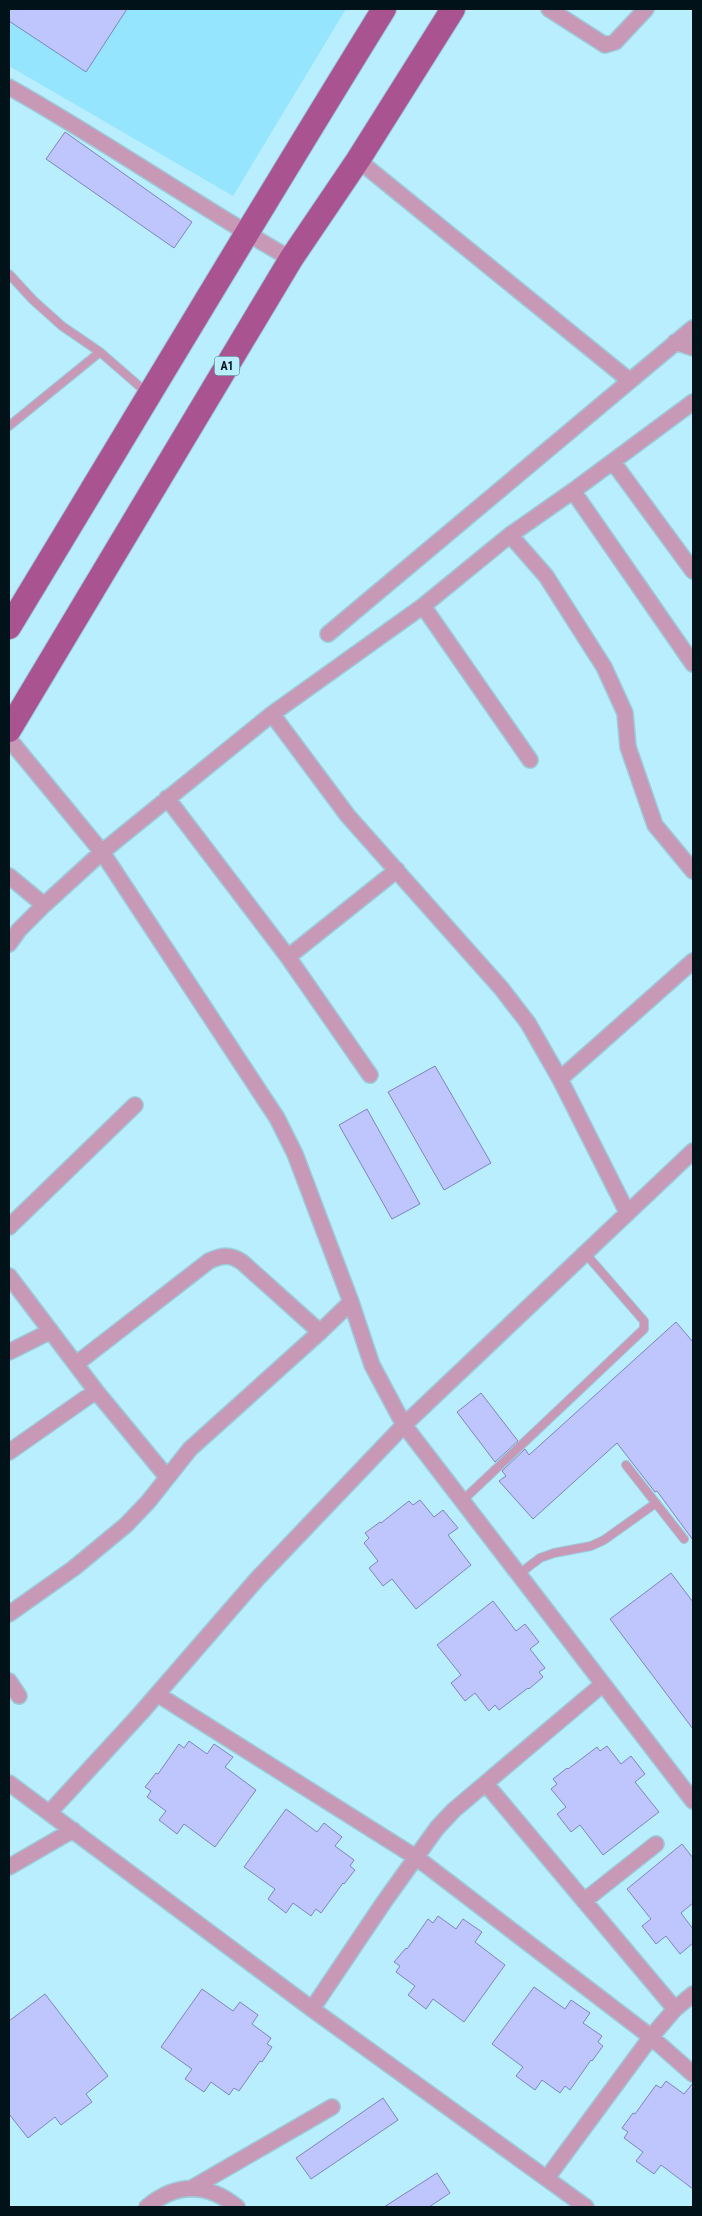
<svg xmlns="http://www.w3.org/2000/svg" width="702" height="2216" font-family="'Roboto Condensed',sans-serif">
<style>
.built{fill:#95e5fe}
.building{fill:#bfc5fd;stroke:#7e84c5}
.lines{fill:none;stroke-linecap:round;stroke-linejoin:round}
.lane-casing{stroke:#9ccbd9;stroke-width:10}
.street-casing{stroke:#9ccbd9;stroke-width:18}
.primary-casing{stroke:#9ccbd9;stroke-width:26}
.lane{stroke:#c898b7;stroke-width:8}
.street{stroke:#c898b7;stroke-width:15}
.primary{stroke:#a95491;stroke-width:24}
.labels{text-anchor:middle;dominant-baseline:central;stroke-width:4;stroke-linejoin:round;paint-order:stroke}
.shield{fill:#b9eefe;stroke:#38555e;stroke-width:1}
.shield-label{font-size:12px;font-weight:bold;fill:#011319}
</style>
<rect width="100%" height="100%" fill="#b9eefe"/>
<path class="built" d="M 9,9 L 346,9 L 233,196 L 9,66 Z"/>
<path class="building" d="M 9,9 L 127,9 L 86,72 L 9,21 Z
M 65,132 L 192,222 L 174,248 L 46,159 Z
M 435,1066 L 491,1163 L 444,1190 L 388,1092 Z
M 367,1109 L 420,1204 L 392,1219 L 339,1125 Z
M 676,1322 L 693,1342 L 693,1540 L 657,1491 L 655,1492 L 617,1443 L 533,1519 L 499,1481 L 506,1476 L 502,1471 L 525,1449 L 529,1455 Z
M 481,1393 L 518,1441 L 495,1462 L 457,1412 Z
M 420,1500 L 434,1517 L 443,1510 L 458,1528 L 448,1535 L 471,1565 L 416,1609 L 392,1579 L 383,1586 L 369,1568 L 378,1561 L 364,1543 L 369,1538 L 365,1533 L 380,1522 L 381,1523 L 409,1501 L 413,1505 Z
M 671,1573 L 693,1602 L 693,1729 L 610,1619 Z
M 493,1601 L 516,1631 L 525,1624 L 539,1642 L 530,1649 L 545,1668 L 539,1672 L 543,1677 L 529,1689 L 528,1688 L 499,1710 L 495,1705 L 489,1711 L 475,1693 L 465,1701 L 451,1683 L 461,1675 L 437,1645 Z
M 189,1741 L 207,1754 L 214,1744 L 233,1757 L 225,1767 L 256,1790 L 215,1847 L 184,1824 L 177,1834 L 159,1820 L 166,1811 L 147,1797 L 151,1791 L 145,1787 L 156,1773 L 158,1774 L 179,1744 L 184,1748 Z
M 607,1746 L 621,1764 L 631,1756 L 645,1774 L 635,1782 L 659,1812 L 603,1855 L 580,1825 L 571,1832 L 557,1814 L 566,1807 L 551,1789 L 557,1784 L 553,1779 L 567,1768 L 568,1769 L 597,1747 L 600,1751 Z
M 286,1809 L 317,1832 L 324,1823 L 342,1837 L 335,1846 L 354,1860 L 350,1866 L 355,1870 L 344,1884 L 343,1883 L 321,1913 L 316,1909 L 311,1916 L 293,1903 L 286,1913 L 268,1899 L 275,1889 L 244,1867 Z
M 682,1844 L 693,1858 L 693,1903 L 681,1913 L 693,1929 L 693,1943 L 680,1954 L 666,1936 L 656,1944 L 642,1926 L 651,1919 L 627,1889 Z
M 438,1916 L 456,1929 L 463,1919 L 482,1932 L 475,1942 L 505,1965 L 464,2022 L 433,1999 L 426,2009 L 408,1995 L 415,1986 L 396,1972 L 400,1966 L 394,1962 L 406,1948 L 407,1949 L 428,1919 L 433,1923 Z
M 534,1987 L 565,2009 L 571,2000 L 590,2013 L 583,2023 L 602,2036 L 598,2042 L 603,2046 L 592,2061 L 591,2060 L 570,2090 L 565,2086 L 560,2093 L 542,2080 L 535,2090 L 516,2076 L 523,2067 L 492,2044 Z
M 202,1989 L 233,2011 L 240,2002 L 258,2015 L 252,2024 L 271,2038 L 267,2044 L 272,2047 L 262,2062 L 260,2061 L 239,2091 L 234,2088 L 229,2095 L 211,2082 L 204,2092 L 185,2079 L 192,2069 L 161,2047 Z
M 45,1994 L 108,2076 L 86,2094 L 92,2102 L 61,2125 L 55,2117 L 28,2138 L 9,2114 L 9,2021 Z
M 666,2081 L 684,2094 L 693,2083 L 693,2189 L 661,2165 L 654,2174 L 636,2161 L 643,2152 L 624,2138 L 628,2132 L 622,2128 L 633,2113 L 635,2114 L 656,2085 L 661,2088 Z
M 383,2098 L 398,2120 L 311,2179 L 296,2158 Z
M 437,2173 L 450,2193 L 429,2207 L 384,2207 Z"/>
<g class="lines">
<defs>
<path id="lane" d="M 9,274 L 33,300 L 62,326 L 100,352 L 146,392
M 9,426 L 100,352
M 626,1465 L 684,1539
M 462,1501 L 644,1329 L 644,1321 L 585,1253
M 519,1574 L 540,1558 L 554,1553 L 591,1546 L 604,1540 L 656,1503"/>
<path id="street" d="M 549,9 L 605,45 L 615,42 L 646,9
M 9,87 C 105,141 195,204 291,259
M 358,160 L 630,381
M 675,342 L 693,348
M 613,462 L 693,571
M 573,491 L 693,664
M 510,535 L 546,576 L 604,667 L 625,713 L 628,747 L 655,825 L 693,871
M 423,606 L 530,760
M 328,634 L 693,328
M 272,714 L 348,816 L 501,988 L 528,1023 L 560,1079 L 627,1212
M 9,739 L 102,852 L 277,1118 L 295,1154 L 351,1302 L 372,1365 L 404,1425 L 693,1801
M 167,798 L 288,957 L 370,1075
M 9,876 L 44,905
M 9,944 L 19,930 L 44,905 L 102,852 L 272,714 L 423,606 L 510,535 L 573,491 L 693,402
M 288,957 L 397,870
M 560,1079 L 693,961
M 9,1227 L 135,1105
M 9,1276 L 96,1391 L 167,1477
M 9,1352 L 51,1331
M 76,1364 L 209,1261 C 222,1255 230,1254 242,1262 L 320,1332 L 351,1302
M 9,1452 L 96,1391
M 9,1614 L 74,1568 L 126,1525 L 148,1502 L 190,1449 L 320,1332
M 9,1681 L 19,1696
M 157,1694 L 417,1858 L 651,2037 L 693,2074
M 9,1783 L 312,2009 L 586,2207
M 486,1784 L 675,2009
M 49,1813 L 140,1714 L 258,1578 L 404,1425 L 693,1151
M 9,1867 L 73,1830
M 584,1901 L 656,1844
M 312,2009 L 384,1902 L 437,1828 L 454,1810 L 603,1684
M 547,2178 L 651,2037 L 675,2009 L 693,1994
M 192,2188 L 332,2107
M 147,2207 C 177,2182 208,2183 237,2207"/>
<path id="primary" d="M 9,627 C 134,421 257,214 384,9
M 9,730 L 291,259 L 358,160 L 453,9"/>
</defs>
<use href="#lane" class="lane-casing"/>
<use href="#street" class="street-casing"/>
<use href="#primary" class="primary-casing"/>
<use href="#lane" class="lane"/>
<use href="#street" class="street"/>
<use href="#primary" class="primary"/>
</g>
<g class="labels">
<rect class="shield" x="214.5" y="356.5" width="25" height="19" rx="4"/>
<g class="shield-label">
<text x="227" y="366">A1</text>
</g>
</g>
<rect width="702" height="2216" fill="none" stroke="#011319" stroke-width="20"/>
</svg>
